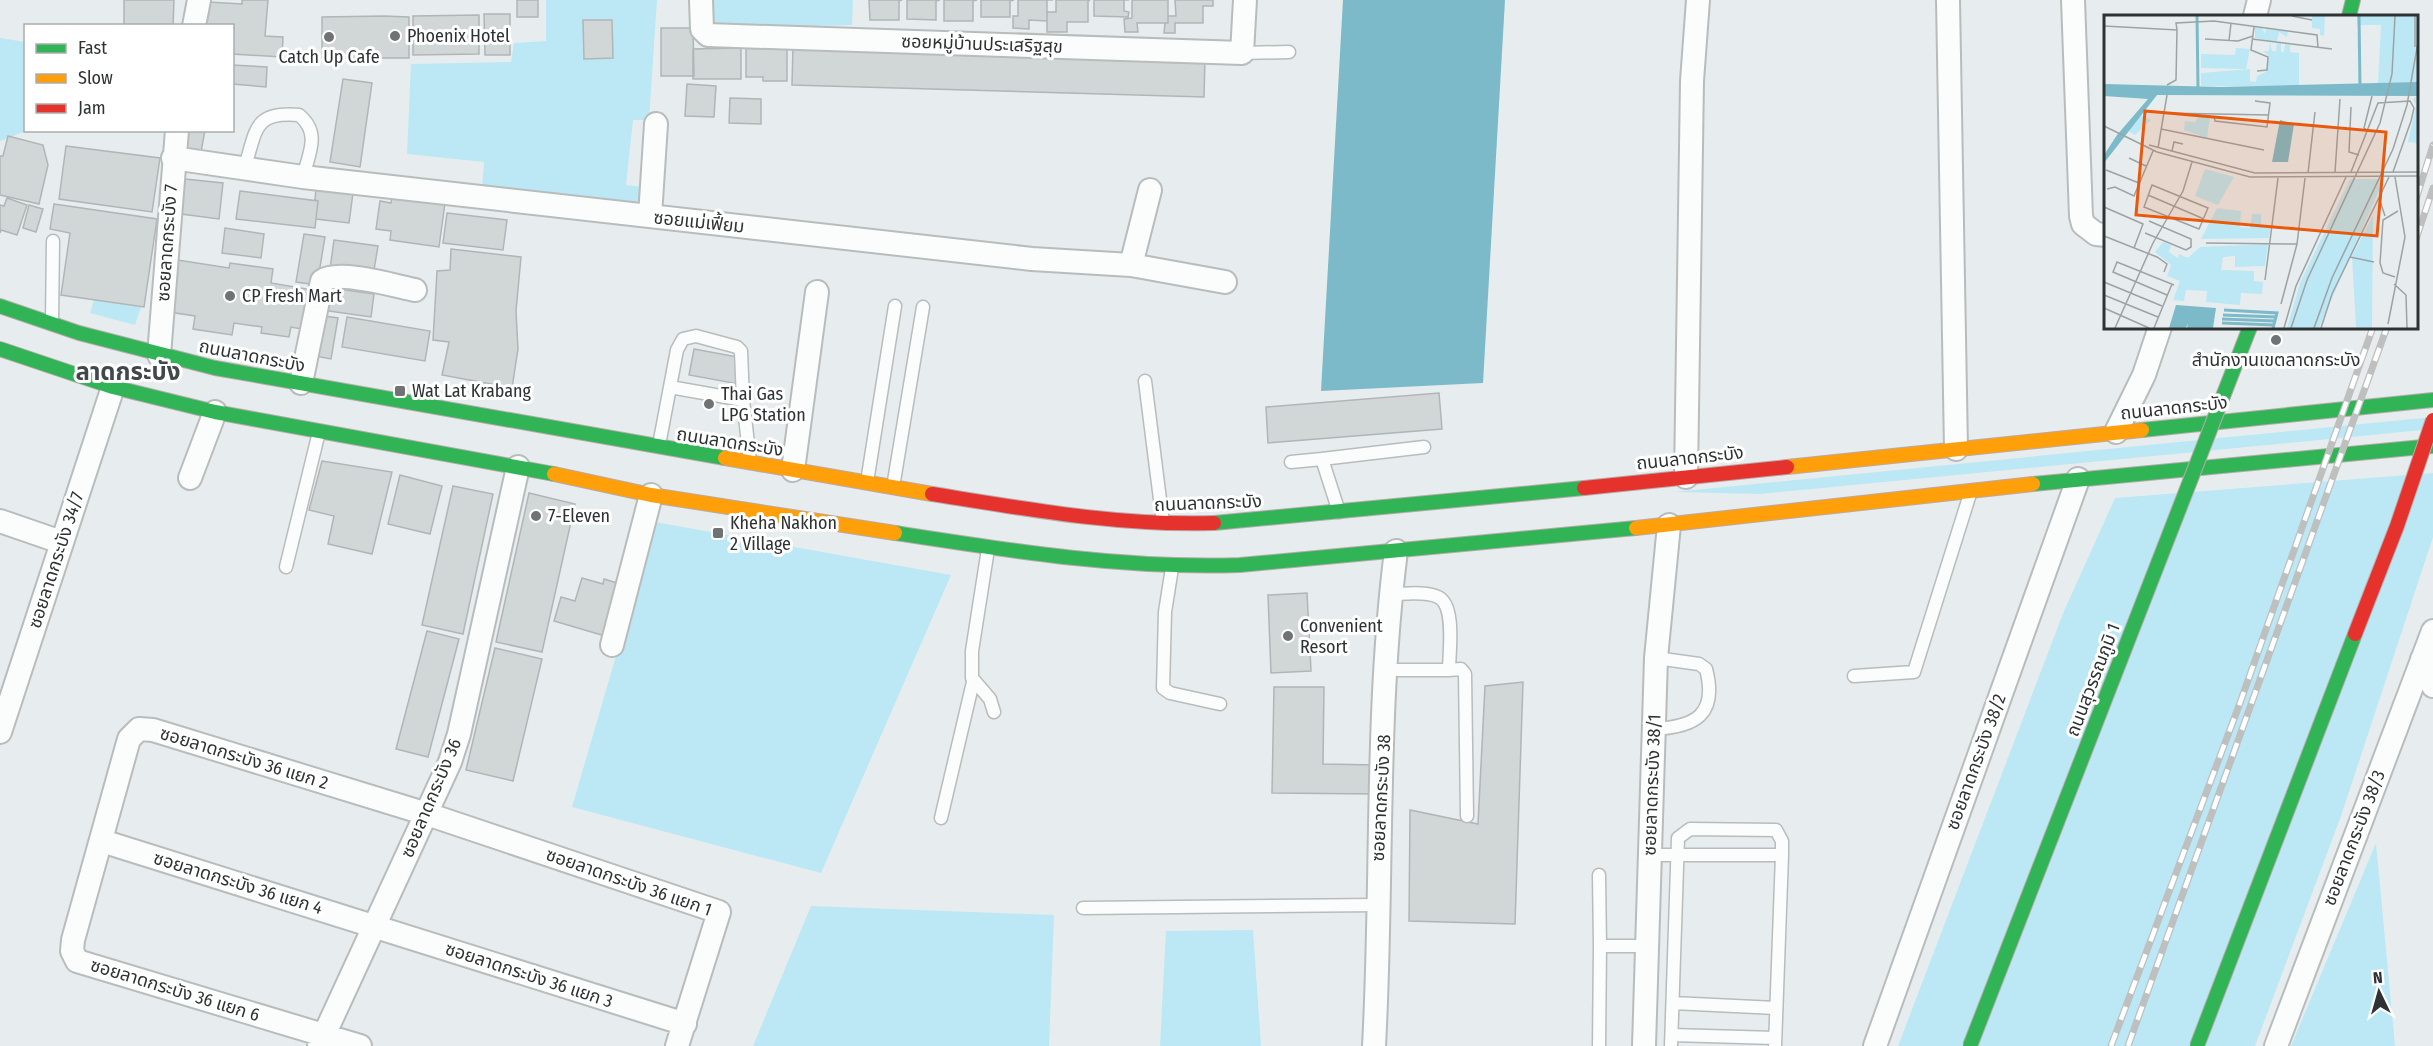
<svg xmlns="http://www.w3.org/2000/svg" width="2433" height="1046" font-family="'Fira Sans Condensed','Noto Sans Thai',sans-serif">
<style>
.green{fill:#bbe8f4}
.water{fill:#7cbac9}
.building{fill:#d1d6d7;stroke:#b1b5b6;stroke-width:1.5}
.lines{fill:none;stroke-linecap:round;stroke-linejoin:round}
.lane-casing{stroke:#b8bcbc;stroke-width:15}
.street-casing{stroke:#b8bcbc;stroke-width:26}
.fast-casing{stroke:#b8aaab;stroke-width:16}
.slow-casing{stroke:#b8aaab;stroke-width:16}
.jam-casing{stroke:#b8aaab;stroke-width:16}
.lane{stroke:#fbfcfc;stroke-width:12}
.street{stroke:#fbfcfc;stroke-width:22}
.fast{stroke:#30b455;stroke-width:14}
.slow{stroke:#ff9f0a;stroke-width:14}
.jam{stroke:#e5322d;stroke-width:14}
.rail-casing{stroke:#bebfbf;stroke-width:7}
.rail{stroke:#fff;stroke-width:4.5;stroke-dasharray:14;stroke-linecap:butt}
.fast-bridge-casing{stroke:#b8aaab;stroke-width:16;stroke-linecap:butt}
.jam-bridge-casing{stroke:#b8aaab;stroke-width:16;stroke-linecap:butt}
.fast-bridge{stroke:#30b455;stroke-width:14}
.jam-bridge{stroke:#e5322d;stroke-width:14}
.poi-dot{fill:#6f7374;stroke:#fff;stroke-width:2}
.labels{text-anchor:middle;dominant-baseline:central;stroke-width:6;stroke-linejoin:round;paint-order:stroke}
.poi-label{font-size:18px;fill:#2e3233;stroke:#fff;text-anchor:start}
.street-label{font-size:18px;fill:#2e3233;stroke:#fff}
.district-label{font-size:24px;font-weight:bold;fill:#40484a;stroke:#fff}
.inset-river{fill:none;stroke:#7cbac9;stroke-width:3}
.inset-road{fill:none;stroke:#9da2a3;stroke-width:1.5}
.view{fill:#e8590c;fill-opacity:0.15;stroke:#e8590c;stroke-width:3}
.inset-edge{fill:none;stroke:#2e3233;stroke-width:3}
</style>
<rect width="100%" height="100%" fill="#e7edee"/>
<path class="green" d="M 546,0 L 657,0 L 649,120 L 633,120 L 626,185 L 644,187 L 643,208 L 482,189 L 484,162 L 407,154 L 411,64 L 511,62 L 514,43 L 546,41 Z
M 711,0 L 853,0 L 852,25 L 713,29 Z
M 0,38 L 25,42 L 26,131 L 0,141 Z
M 94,300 L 141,307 L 135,325 L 90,313 Z
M 2433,417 L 2433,429 L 1760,494 L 1674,492 Z
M 2433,473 L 2433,537 L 2341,816 L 2255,1046 L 1898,1046 L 2064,611 L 2115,498 Z
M 655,522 L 951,575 L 821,873 L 572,807 Z
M 2376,843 L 2395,1046 L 2291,1046 Z
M 811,906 L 1054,915 L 1049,1046 L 753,1046 Z
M 1253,930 L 1261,1046 L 1160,1046 L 1166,931 Z"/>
<path class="water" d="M 1343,0 L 1505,0 L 1483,383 L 1321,391 Z"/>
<path class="building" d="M 124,0 L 174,0 L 173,26 L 124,26 Z
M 242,0 L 268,0 L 265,36 L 283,37 L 282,57 L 232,54 L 232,26 L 206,26 L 208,2 L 242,4 Z
M 517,0 L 538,0 L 538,17 L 517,17 Z
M 869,0 L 902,0 L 899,1 L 899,20 L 870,20 Z
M 907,0 L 940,0 L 936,1 L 936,20 L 907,19 Z
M 944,0 L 977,0 L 973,1 L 973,21 L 944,21 Z
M 981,0 L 1014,0 L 1010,1 L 1010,17 L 981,17 Z
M 1018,0 L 1053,0 L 1047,0 L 1047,21 L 1029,20 L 1029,29 L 1013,28 L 1013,16 L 1018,16 Z
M 1056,0 L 1090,0 L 1088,1 L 1088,22 L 1067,22 L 1067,32 L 1047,32 L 1047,12 L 1056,12 Z
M 1094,0 L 1129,0 L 1124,0 L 1124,11 L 1129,12 L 1128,17 L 1094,16 Z
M 1132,0 L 1168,0 L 1168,23 L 1137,23 L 1138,32 L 1125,32 L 1124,19 L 1132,18 Z
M 1175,0 L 1213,0 L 1213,6 L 1203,6 L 1203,23 L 1175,23 L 1175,33 L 1164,33 L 1165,23 L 1168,23 L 1168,16 L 1176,16 Z
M 484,14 L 510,14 L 510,55 L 485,55 Z
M 479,15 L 479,54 L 413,55 L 413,16 Z
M 384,16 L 409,17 L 409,58 L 322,58 L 322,17 Z
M 583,20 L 612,20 L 613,58 L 584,59 Z
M 661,28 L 693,28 L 694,76 L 661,76 Z
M 763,43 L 787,43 L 787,81 L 763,81 L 763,77 L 746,77 L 746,48 L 763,48 Z
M 793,45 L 1205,57 L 1204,97 L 792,85 Z
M 741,48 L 741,79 L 693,79 L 693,49 Z
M 232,65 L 267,67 L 266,87 L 232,84 Z
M 343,79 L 372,83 L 360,167 L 330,162 Z
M 687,84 L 716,86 L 714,117 L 685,116 Z
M 730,98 L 761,99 L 761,124 L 729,123 Z
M 185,130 L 205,130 L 201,152 L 181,148 Z
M 8,136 L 43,145 L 48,165 L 39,204 L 0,195 L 0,156 L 3,156 Z
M 66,146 L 160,158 L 152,212 L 59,199 Z
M 185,179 L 223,183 L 219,219 L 181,214 Z
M 316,188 L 353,193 L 349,223 L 316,219 L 318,201 L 315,200 Z
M 240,191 L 318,201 L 315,228 L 236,219 Z
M 392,195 L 445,203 L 439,247 L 390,240 L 391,231 L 376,229 L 380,201 L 391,203 Z
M 7,198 L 27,205 L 17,235 L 1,230 L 0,233 L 0,205 L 4,206 Z
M 54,204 L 157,219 L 144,307 L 61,295 L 70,233 L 50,229 Z
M 29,205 L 43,209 L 36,232 L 23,228 Z
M 447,213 L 507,220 L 503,250 L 443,243 Z
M 225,228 L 264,234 L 261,258 L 222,253 Z
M 304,234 L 325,237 L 317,285 L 296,282 Z
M 334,240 L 378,246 L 373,276 L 330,269 Z
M 451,249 L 521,257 L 516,311 L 518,349 L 512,388 L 442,375 L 449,342 L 433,340 L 437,271 L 450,270 Z
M 171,259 L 229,268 L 230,263 L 273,269 L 271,283 L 313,290 L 307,330 L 291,327 L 289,337 L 261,333 L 262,327 L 234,323 L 232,335 L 193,329 L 195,316 L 162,311 Z
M 325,287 L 374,294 L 371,317 L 322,310 Z
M 317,315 L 338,318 L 331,359 L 309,355 Z
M 347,317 L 430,331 L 425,361 L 342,347 Z
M 694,349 L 743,358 L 738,384 L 689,375 Z
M 1439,393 L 1442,429 L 1268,443 L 1266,407 Z
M 322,461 L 392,472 L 372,554 L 328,544 L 334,516 L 309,510 Z
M 400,475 L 442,486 L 430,534 L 388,524 Z
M 453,486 L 493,494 L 463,634 L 422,625 Z
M 529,493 L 575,504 L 542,652 L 496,642 Z
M 582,578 L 603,584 L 604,579 L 617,583 L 613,594 L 617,595 L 605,636 L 554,621 L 561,597 L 575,601 Z
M 1307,593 L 1311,671 L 1271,673 L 1268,595 Z
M 427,631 L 459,639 L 428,757 L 396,749 Z
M 495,648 L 542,659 L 513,781 L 466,770 Z
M 1523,682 L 1515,924 L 1409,921 L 1410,810 L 1478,824 L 1485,686 Z
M 1274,687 L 1324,687 L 1323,764 L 1378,765 L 1377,794 L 1272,793 Z"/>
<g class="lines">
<defs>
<path id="lane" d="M 1242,53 L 1289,52
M 244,169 C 257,131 252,111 299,115 C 321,133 309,153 303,177
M 52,323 L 53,241
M 1145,381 L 1163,523
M 670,387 L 743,400
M 659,445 L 677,350 L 683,339 L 696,336 L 737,347 L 741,351 L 743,400 L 750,461
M 1322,459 L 1424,447
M 1291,462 L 1322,459 L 1339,512
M 867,482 L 895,306
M 893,487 L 923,307
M 988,549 L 972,651 L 972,678 L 990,699 L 994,712
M 286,567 L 319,432
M 1172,568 L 1165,612 L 1163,688 L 1170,693 L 1220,704
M 1387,670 L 1449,670 C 1449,653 1456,605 1438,597 C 1427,591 1404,594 1391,594
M 1449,670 L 1461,669 L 1465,674 L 1467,816
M 1854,676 L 1914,672 L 1970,494
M 1654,729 C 1695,727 1718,715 1706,669 L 1699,664 L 1656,658
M 941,818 L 973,682
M 1650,855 L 1782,855 L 1775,1046
M 1599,875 L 1600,946 L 1647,946
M 1083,908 L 1377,905
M 1673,1003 L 1776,1008
M 1672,1035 L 1775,1038
M 1599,1046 L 1600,946
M 1671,1046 L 1678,838 L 1690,829 L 1776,830 L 1782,841 L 1782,855"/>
<path id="street" d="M 701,0 L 702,29 L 708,35 L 1242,53 L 1245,0
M 1948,0 L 1956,449
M 2073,0 L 2081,216 L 2083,224 L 2096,234 L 2106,235
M 2255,16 L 2259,0
M 194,26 L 199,0
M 173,158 L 303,177 L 1032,259 L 1131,265 L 1225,282
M 650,216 L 656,124
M 1131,265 L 1150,190
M 159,355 L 177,130
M 301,383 L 322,281 C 338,269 395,286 415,290
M 2116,432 L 2144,375 L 2160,327
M 793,470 L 817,292
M 1686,477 L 1692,81 L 1698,0
M 190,478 L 215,412
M 0,521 L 61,542
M 612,645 L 651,495
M 2422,659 L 2433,686
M 0,732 L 113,387
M 102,841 L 685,1024
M 319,1046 L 450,762 L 459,734 L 518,467
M 360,1046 L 77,961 L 72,951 L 73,940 L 129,739 L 139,729 L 153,730 L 427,814 L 719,912 L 677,1046
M 1374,1046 C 1383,882 1375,715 1396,551
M 1644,1046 L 1656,658 L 1669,525
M 1875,1046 L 2078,479
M 2276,1046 L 2433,631"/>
<path id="fast" d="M 2349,16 L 2353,0
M 0,306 L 79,333 L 215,368 L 725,458
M 0,349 L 113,387 L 215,412 L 554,474
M 2142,430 L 2433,400
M 2033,484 L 2433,446
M 1214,523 L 1584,488
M 895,533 C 1011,551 1123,569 1240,565 L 1636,528"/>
<path id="slow" d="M 725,458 L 932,494
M 1787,467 L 2142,430
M 554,474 L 651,495 L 895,533
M 1636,528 L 2033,484"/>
<path id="jam" d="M 1584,488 L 1787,467
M 932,494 C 1026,509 1119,526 1214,523"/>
</defs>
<use href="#lane" class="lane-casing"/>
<use href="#street" class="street-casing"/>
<use href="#fast" class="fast-casing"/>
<use href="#slow" class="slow-casing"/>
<use href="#jam" class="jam-casing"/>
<use href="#lane" class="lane"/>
<use href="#street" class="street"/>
<use href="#fast" class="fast"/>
<use href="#slow" class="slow"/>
<use href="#jam" class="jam"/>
<defs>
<path id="rail" d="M 2416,199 L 2433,145
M 2416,239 L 2433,188
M 2111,1046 L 2240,703 L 2373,327
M 2128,1046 L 2387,327"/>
</defs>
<use href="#rail" class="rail-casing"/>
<use href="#rail" class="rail"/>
<defs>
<path id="fast-bridge" d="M 1970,1046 L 2250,327
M 2197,1046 L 2355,634"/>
<path id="jam-bridge" d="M 2355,634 L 2397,526 L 2433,420"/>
</defs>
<use href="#fast-bridge" class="fast-bridge-casing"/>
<use href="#jam-bridge" class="jam-bridge-casing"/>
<use href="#fast-bridge" class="fast-bridge"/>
<use href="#jam-bridge" class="jam-bridge"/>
</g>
<g class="poi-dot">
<circle cx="395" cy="36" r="6"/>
<circle cx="329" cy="37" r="6"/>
<circle cx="230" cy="296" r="6"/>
<circle cx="2276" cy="340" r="6"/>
<rect x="394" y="385" width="12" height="12" rx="3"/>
<circle cx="709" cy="404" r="6"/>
<circle cx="536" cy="516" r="6"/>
<rect x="712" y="527" width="12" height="12" rx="3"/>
<circle cx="1288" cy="636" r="6"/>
</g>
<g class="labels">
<g class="poi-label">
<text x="407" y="36">Phoenix Hotel</text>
<text x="329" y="57" text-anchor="middle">Catch Up Cafe</text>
<text x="242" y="296">CP Fresh Mart</text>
<text x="2276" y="360" text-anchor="middle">สำนักงานเขตลาดกระบัง</text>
<text x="412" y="391">Wat Lat Krabang</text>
<text x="721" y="394">Thai Gas<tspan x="721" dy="21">LPG Station</tspan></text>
<text x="548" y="516">7-Eleven</text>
<text x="730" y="523">Kheha Nakhon<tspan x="730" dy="21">2 Village</tspan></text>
<text x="1300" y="626">Convenient<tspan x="1300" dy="21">Resort</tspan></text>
</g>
<g class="street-label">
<text transform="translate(982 44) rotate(2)">ซอยหมู่บ้านประเสริฐสุข</text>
<text transform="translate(699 222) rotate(6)">ซอยแม่เฟี้ยม</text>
<text transform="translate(167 243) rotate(-86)">ซอยลาดกระบัง 7</text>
<text transform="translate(252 356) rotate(11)">ถนนลาดกระบัง</text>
<text transform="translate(2174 408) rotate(-6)">ถนนลาดกระบัง</text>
<text transform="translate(730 442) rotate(9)">ถนนลาดกระบัง</text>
<text transform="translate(1690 458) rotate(-6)">ถนนลาดกระบัง</text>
<text transform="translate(1208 503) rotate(-2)">ถนนลาดกระบัง</text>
<text transform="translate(56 560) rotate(-72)">ซอยลาดกระบัง 34/7</text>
<text transform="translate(2093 680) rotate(-69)">ถนนสุวรรณภูมิ 1</text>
<text transform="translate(244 758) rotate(17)">ซอยลาดกระบัง 36 แยก 2</text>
<text transform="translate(1976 762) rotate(-70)">ซอยลาดกระบัง 38/2</text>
<text transform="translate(1652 785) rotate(-88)">ซอยลาดกระบัง 38/1</text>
<text transform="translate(431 798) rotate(-67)">ซอยลาดกระบัง 36</text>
<text transform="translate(1381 798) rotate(-87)">ซอยลาดกระบัง 38</text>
<text transform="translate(2354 838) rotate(-69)">ซอยลาดกระบัง 38/3</text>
<text transform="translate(629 882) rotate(19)">ซอยลาดกระบัง 36 แยก 1</text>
<text transform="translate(238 883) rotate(17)">ซอยลาดกระบัง 36 แยก 4</text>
<text transform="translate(529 975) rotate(18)">ซอยลาดกระบัง 36 แยก 3</text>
<text transform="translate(175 990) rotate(17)">ซอยลาดกระบัง 36 แยก 6</text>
</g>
<g class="district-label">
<text x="128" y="372">ลาดกระบัง</text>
</g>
</g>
<g transform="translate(2104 15)">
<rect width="314" height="314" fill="#e7edee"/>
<path d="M 208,1 L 221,1 L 220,21 L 216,20 L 216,14 L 208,13 ZM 253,1 L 313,1 L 313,67 L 274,68 L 277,10 L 253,10 ZM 151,13 L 158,13 L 161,19 L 162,14 L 184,16 L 183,22 L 175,17 L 173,27 L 151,23 ZM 166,27 L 168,36 L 172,36 L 173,28 L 177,28 L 177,37 L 180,37 L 181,29 L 186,30 L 186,37 L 195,38 L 195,71 L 97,71 L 97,58 L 146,54 L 146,66 L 152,67 L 153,61 L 162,57 L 165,41 L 159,36 L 165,36 ZM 132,33 L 146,34 L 142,54 L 97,53 L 97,39 L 131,40 ZM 313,81 L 314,141 L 313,141 L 313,128 L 304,127 L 312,90 L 309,84 ZM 36,100 L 47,105 L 31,120 L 23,115 ZM 95,101 L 106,101 L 103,123 L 80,115 L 81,106 L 91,107 ZM 101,154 L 130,162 L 114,190 L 91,181 ZM 246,164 L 280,164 L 215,313 L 183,313 L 196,268 ZM 113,193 L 137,196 L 136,212 L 146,213 L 148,199 L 157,199 L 157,212 L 166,213 L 165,223 L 97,224 ZM 269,200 L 268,313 L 252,313 L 248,241 ZM 59,227 L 67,230 L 65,237 L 74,243 L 75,239 L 84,243 L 96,232 L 164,229 L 161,251 L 131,252 L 131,241 L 119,242 L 117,255 L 150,256 L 150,266 L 159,267 L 158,279 L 137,278 L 136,290 L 102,287 L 103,276 L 82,275 L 80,286 L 69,285 L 76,266 L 63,261 L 67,250 L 51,237 Z" fill="#bbe8f4"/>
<path d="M 313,67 L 313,81 L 53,80 L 0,148 L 0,140 L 13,120 L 44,84 L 0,81 L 0,69 L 117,72 ZM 176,105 L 190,109 L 184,147 L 168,147 ZM 72,290 L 112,293 L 109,313 L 83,313 L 84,308 L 82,313 L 65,313 Z" fill="#7cbac9"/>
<path class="inset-river" d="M 93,1 L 94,74M 255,1 L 256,72M 120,295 L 173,298 L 169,313M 119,300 L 172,302M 118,304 L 171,306M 118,308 L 170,310"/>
<path class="inset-road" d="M 188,1 L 208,5M 311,1 L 311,32M 0,11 L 73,15 L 72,8 L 110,6 L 213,20 L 214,33M 150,12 L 147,35 L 164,42 L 163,55 L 153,56M 101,24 L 134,26 L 149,21M 148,24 L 228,34M 125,26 L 127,8M 63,70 L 72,65 L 73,15M 247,92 L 245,137 L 255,140M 61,98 L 165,100M 110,101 L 111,106 L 163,112 L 166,88 L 151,86M 0,111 L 53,137 L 146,162 L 314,161M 57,114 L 160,135M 264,116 L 260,113 L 268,81M 45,130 L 151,158 L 314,157M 54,133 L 63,80M 68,136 L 70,127 L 79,129M 25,143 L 42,151M 2,155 L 35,168M 231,157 L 236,84M 247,157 L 274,88 L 306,86 L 310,93 L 307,106 L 289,157M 204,158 L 211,97M 48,170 L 104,193 L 95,214 L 40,192 ZM 3,174 L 11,172 L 30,181 L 49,136M 44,180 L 100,204M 275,183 L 281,201M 0,192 L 39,209 L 30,233M 41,218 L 82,235 L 87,232 L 87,224 L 45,206M 0,221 L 53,242 L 63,249 L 60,257M 102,228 L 193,229M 246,242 L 270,247M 291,262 L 279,258 L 276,248 L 279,205 L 294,196M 161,265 L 174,163M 0,267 L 58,291M 290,269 L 302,280 L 303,313M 0,280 L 54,302M 63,280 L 9,257 L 13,247 L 70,270M 177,289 L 193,229 L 201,163M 0,293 L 45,313M 284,309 L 301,222 L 291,162M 11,313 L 49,228 L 79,176 L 88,147M 50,313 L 68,269M 180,313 L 192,271 L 242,162M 187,313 L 203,265 L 276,108 L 288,59 L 291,1M 210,313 L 228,263 L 289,134 L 303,90 L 314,27M 217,313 L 228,279 L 285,162"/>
<path class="view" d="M 41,96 L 282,117 L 273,221 L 32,200 Z"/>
<rect width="314" height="314" class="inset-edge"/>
</g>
<rect x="24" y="24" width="210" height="108" fill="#ffffff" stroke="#abadad" stroke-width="1.5"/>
<rect x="36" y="44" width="30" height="9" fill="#30b455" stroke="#abadad" stroke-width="1.5"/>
<text x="78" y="54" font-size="18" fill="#2e3233">Fast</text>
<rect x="36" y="74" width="30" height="9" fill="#ff9f0a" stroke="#abadad" stroke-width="1.5"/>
<text x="78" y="84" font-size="18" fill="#2e3233">Slow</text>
<rect x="36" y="104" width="30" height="9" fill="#e5322d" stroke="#abadad" stroke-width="1.5"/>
<text x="78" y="114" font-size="18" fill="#2e3233">Jam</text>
<g transform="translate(2379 992) rotate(355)" stroke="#ffffff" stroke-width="4.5" paint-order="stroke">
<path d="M0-4.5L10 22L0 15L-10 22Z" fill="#2e3233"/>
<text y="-9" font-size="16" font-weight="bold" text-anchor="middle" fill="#2e3233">N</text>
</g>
</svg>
